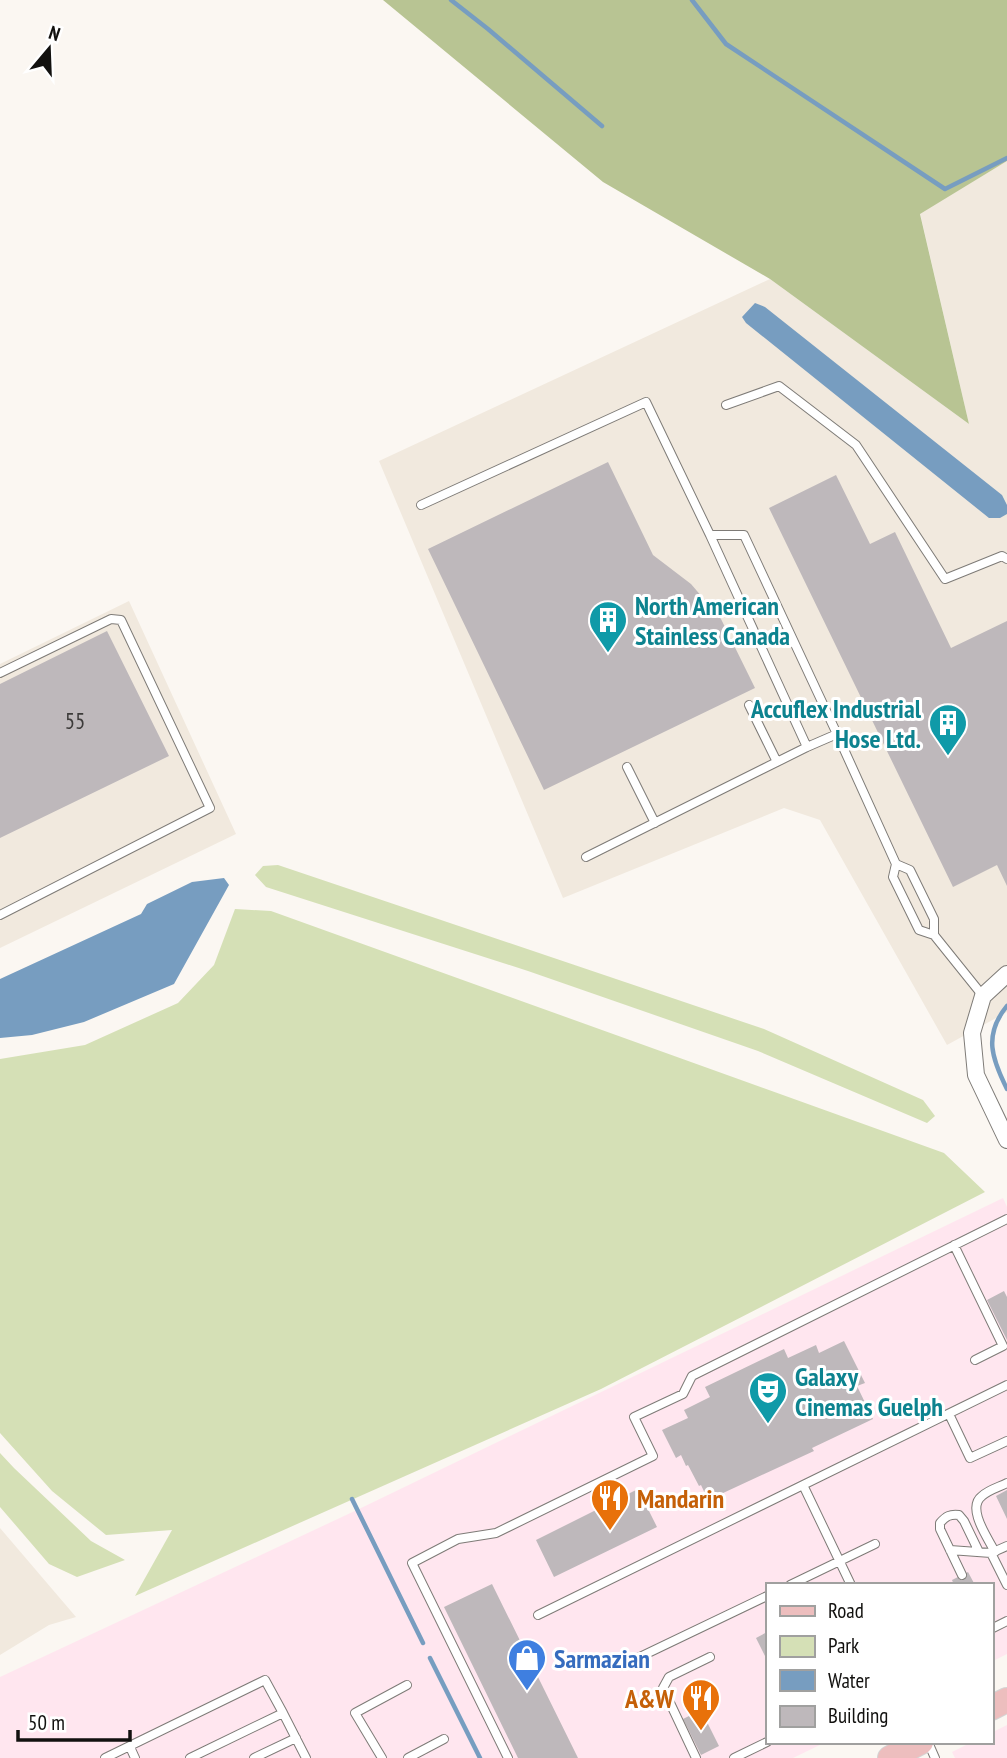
<svg xmlns="http://www.w3.org/2000/svg" width="1007" height="1758" font-family="'PT Sans Narrow',sans-serif">
<style>
.commercial{fill:#ffe6ef}
.built{fill:#f1e9de}
.green{fill:#d5e0b6}
.forest{fill:#b8c493}
.water{fill:#779dc0}
.lines{fill:none;stroke-linecap:round;stroke-linejoin:round}
.stream{stroke:#779dc0;stroke-width:4.5}
.building{fill:#beb8bb}
.service-casing{stroke:#7e7b77;stroke-width:10}
.minor-casing{stroke:#7e7b77;stroke-width:18}
.primary-casing{stroke:#d4d4d4;stroke-width:26}
.service{stroke:#fff;stroke-width:8}
.minor{stroke:#fff;stroke-width:16}
.primary{stroke:#edbebe;stroke-width:24}
.labels{text-anchor:middle;dominant-baseline:central;stroke-width:6;stroke-linejoin:round;paint-order:stroke}
.number-label{font-size:23px;fill:#3d3b3a}
.culture-label{font-size:26px;font-weight:bold;fill:#0d838f;stroke:#fff;text-anchor:start}
.food-label{font-size:26px;font-weight:bold;fill:#c56008;stroke:#fff;text-anchor:start}
.shop-label{font-size:26px;font-weight:bold;fill:#366cbe;stroke:#fff;text-anchor:start}
</style>
<rect width="100%" height="100%" fill="#fbf7f2"/>
<path class="commercial" d="M 1003,1198 L 1007,1207 L 1007,1654 L 991,1662 L 991,1585 L 767,1585 L 767,1742 L 826,1742 L 793,1758 L 0,1758 L 0,1677 L 359,1509 Z
M 1007,1725 L 1007,1758 L 955,1758 L 952,1752 L 972,1742 L 991,1742 L 991,1733 Z"/>
<path class="built" d="M 1007,161 L 1007,1012 L 947,1045 L 820,820 L 784,808 L 563,898 L 379,461 L 770,279 L 969,424 L 920,213 Z
M 129,601 L 236,834 L 0,948 L 0,664 Z
M 0,1528 L 76,1617 L 49,1625 L 0,1655 Z"/>
<path class="green" d="M 278,865 L 764,1029 L 923,1100 L 935,1116 L 927,1123 L 758,1051 L 528,971 L 266,887 L 255,875 L 263,866 Z
M 235,909 L 271,911 L 944,1153 L 985,1192 L 601,1389 L 135,1596 L 172,1530 L 106,1535 L 52,1491 L 0,1433 L 0,1059 L 85,1045 L 178,1003 L 214,965 Z
M 0,1453 L 14,1468 L 91,1541 L 125,1560 L 77,1577 L 49,1564 L 0,1507 Z"/>
<path class="forest" d="M 383,0 L 1007,0 L 1007,161 L 920,214 L 969,424 L 770,279 L 603,182 Z"/>
<path class="water" d="M 755,303 L 765,307 L 1002,495 L 1007,505 L 1007,514 L 1000,518 L 989,518 L 746,323 L 742,317 Z
M 224,878 L 229,885 L 174,984 L 84,1022 L 32,1035 L 0,1038 L 0,979 L 141,914 L 147,904 L 192,882 Z"/>
<g class="lines">
<path class="stream" d="M 451,0 L 488,29 L 602,126
M 692,0 L 726,44 L 945,189 L 1007,158
M 1007,1006 C 983,1035 992,1059 1007,1089
M 352,1499 L 423,1643
M 430,1658 L 480,1758"/>
</g>
<path class="building" d="M 608,462 L 653,555 L 691,584 L 721,619 L 755,688 L 544,790 L 428,549 Z
M 836,475 L 870,544 L 895,532 L 951,648 L 1007,621 L 1007,886 L 997,865 L 953,887 L 769,508 Z
M 107,631 L 169,756 L 0,838 L 0,684 Z
M 1004,1291 L 1007,1297 L 1007,1340 L 987,1300 Z
M 844,1341 L 865,1383 L 857,1386 L 873,1419 L 812,1448 L 814,1451 L 708,1500 L 701,1485 L 699,1486 L 688,1465 L 686,1466 L 681,1455 L 676,1458 L 662,1430 L 688,1418 L 684,1410 L 710,1397 L 705,1387 L 784,1349 L 788,1358 L 816,1345 L 819,1353 Z
M 638,1489 L 657,1527 L 554,1577 L 536,1540 Z
M 1007,1490 L 1007,1519 L 996,1496 Z
M 968,1572 L 975,1585 L 954,1585 L 952,1580 Z
M 492,1584 L 578,1758 L 518,1758 L 444,1607 Z
M 767,1632 L 767,1660 L 756,1638 Z
M 701,1710 L 719,1746 L 701,1755 L 683,1719 Z"/>
<g class="lines">
<defs>
<path id="service" d="M 726,405 L 779,386 L 856,445 L 945,579 L 1002,556 L 1007,559
M 421,505 L 646,402 L 710,535
M 0,673 L 111,619 L 121,620 L 210,808 L 0,915
M 749,705 L 777,762
M 807,747 L 710,535 L 744,535 L 837,734
M 627,767 L 655,823
M 586,857 L 807,747 L 837,734 L 896,864 L 893,877 L 919,930 L 934,935 L 983,996
M 896,864 L 910,870 L 934,919 L 934,935
M 954,1245 L 1003,1346 L 975,1360
M 949,1414 L 970,1458 L 1007,1441
M 803,1485 L 851,1585
M 950,1550 L 991,1553 L 1007,1546
M 995,1552 C 988,1538 966,1508 982,1496 C 988,1490 999,1487 1007,1483
M 991,1553 L 1007,1585
M 962,1575 L 940,1529 L 940,1523 C 946,1516 950,1514 959,1515 L 964,1521 L 979,1552
M 790,1585 L 875,1544
M 538,1615 L 1007,1385
M 991,1629 L 1007,1621
M 621,1666 L 767,1596
M 928,1742 L 935,1758
M 130,1747 L 135,1758
M 105,1758 L 265,1680 L 283,1713
M 190,1758 L 283,1713 L 306,1758
M 254,1758 L 296,1738
M 382,1758 L 355,1713 L 407,1685
M 408,1758 L 444,1739
M 508,1758 L 412,1563 L 458,1539 L 496,1533 L 653,1456 L 634,1417 L 683,1394 L 692,1376 L 1007,1219
M 696,1758 L 663,1688 L 669,1677 L 710,1657
M 734,1758 L 767,1742"/>
<path id="minor" d="M 1007,974 L 983,996 L 972,1033 L 976,1075 L 1007,1140"/>
<path id="primary" d="M 991,1708 L 1007,1700
M 890,1758 L 921,1742"/>
</defs>
<use href="#service" class="service-casing"/>
<use href="#minor" class="minor-casing"/>
<use href="#primary" class="primary-casing"/>
<use href="#service" class="service"/>
<use href="#minor" class="minor"/>
<use href="#primary" class="primary"/>
</g>
<defs>
<symbol id="building-pin" viewBox="-11 -11 22 30"><path d="M0 17L-7.5 6A9.5 9.5 0 1 1 7.5 6Z" fill="#0f9aa8" stroke="#fff"/><path d="M-4-6H4V6H1V3H-1V6H-4ZM-2.5-4.3h1.7v1.8h-1.7ZM.8-4.3h1.7v1.8H.8ZM-2.5-1h1.7V.8h-1.7ZM.8-1h1.7V.8H.8Z" fill="#fff"/></symbol>
<symbol id="theatre-pin" viewBox="-11 -11 22 30"><path d="M0 17L-7.5 6A9.5 9.5 0 1 1 7.5 6Z" fill="#0f9aa8" stroke="#fff"/><path d="M-5-5.5Q0-4 5-5.5V0Q5 5 0 6Q-5 5-5 0ZM-3.3-2.5H-1v1.5H-3.3ZM1-2.5H3.3v1.5H1ZM-2.8 1Q0 5.5 2.8 1Z" fill="#fff"/></symbol>
<symbol id="restaurant-pin" viewBox="-11 -11 22 30"><path d="M0 17L-7.5 6A9.5 9.5 0 1 1 7.5 6Z" fill="#e8710a" stroke="#fff"/><path d="M-5-6h1v4h1v-4h1v4h1v-4h1v5L-1.5 .5V6h-2V.5L-5-1ZM5-6V6H3V1.5H1.5Q1.5-4 5-6Z" fill="#fff"/></symbol>
<symbol id="shop-pin" viewBox="-11 -11 22 30"><path d="M0 17L-7.5 6A9.5 9.5 0 1 1 7.5 6Z" fill="#3f7fe0" stroke="#fff"/><path d="M-5-2.5h2.3a2.7 3.5 0 0 1 5.4 0H5L5.5 6h-11ZM-1.5-2.5h3a1.5 2.3 0 0 0-3 0Z" fill="#fff"/></symbol>
</defs>
<g fill-rule="evenodd">
<use href="#building-pin" x="586" y="598" width="44" height="60"/>
<use href="#building-pin" x="926" y="701" width="44" height="60"/>
<use href="#theatre-pin" x="746" y="1369" width="44" height="60"/>
<use href="#restaurant-pin" x="588" y="1476" width="44" height="60"/>
<use href="#shop-pin" x="505" y="1636" width="44" height="60"/>
<use href="#restaurant-pin" x="679" y="1676" width="44" height="60"/>
</g>
<g class="labels">
<g class="number-label">
<text x="75" y="720">55</text>
</g>
<g class="culture-label">
<text x="635" y="605">North American<tspan x="635" dy="30">Stainless Canada</tspan></text>
<text x="921" y="708" text-anchor="end">Accuflex Industrial<tspan x="921" dy="30">Hose Ltd.</tspan></text>
<text x="795" y="1376">Galaxy<tspan x="795" dy="30">Cinemas Guelph</tspan></text>
</g>
<g class="food-label">
<text x="637" y="1498">Mandarin</text>
<text x="674" y="1698" text-anchor="end">A&amp;W</text>
</g>
<g class="shop-label">
<text x="554" y="1658">Sarmazian</text>
</g>
</g>
<rect x="766" y="1583" width="228" height="161" fill="#ffffff" stroke="#a0a09f" stroke-width="2"/>
<rect x="780" y="1606" width="35" height="10" fill="#edbebe" stroke="#a0a09f" stroke-width="2"/>
<text x="828" y="1618" font-size="21" fill="#12110f">Road</text>
<rect x="780" y="1636" width="35" height="21" fill="#d5e0b6" stroke="#a0a09f" stroke-width="2"/>
<text x="828" y="1653" font-size="21" fill="#12110f">Park</text>
<rect x="780" y="1670" width="35" height="21" fill="#779dc0" stroke="#a0a09f" stroke-width="2"/>
<text x="828" y="1688" font-size="21" fill="#12110f">Water</text>
<rect x="780" y="1706" width="35" height="21" fill="#beb8bb" stroke="#a0a09f" stroke-width="2"/>
<text x="828" y="1723" font-size="21" fill="#12110f">Building</text>
<g transform="translate(49 49) rotate(19)" stroke="#ffffff" stroke-width="5" paint-order="stroke">
<path d="M0-5L12 26L0 18L-12 26Z" fill="#12110f"/>
<text y="-10" font-size="19" font-weight="bold" text-anchor="middle" fill="#12110f">N</text>
</g>
<path d="M18 1730v10h112v-10" fill="none" stroke="#12110f" stroke-width="3.5"/>
<text x="28" y="1730" font-size="21" fill="#12110f" stroke="#ffffff" stroke-width="5" paint-order="stroke">50 m</text>
</svg>
